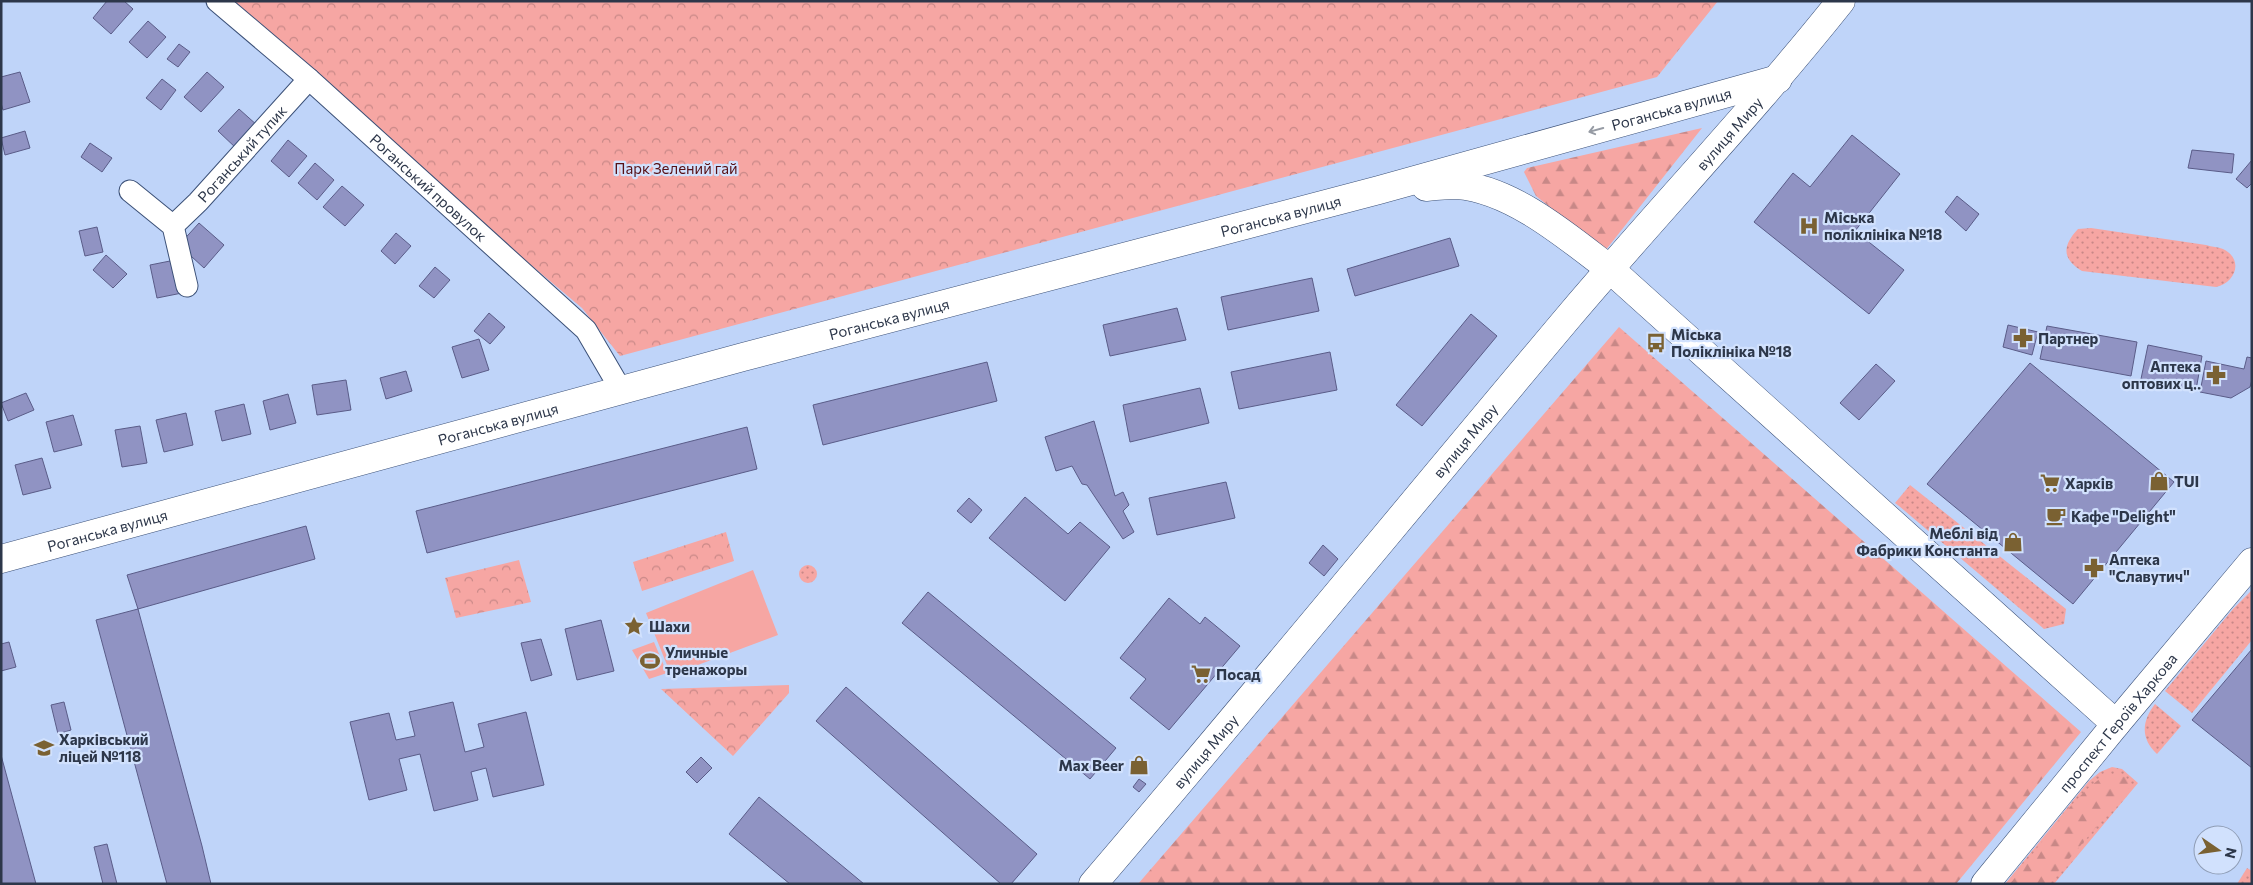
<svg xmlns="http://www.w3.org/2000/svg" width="2253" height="885" font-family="Commissioner,sans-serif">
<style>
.grass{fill:url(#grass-dots)}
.forest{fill:url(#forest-firs)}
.park{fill:url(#park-crowns)}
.pitch{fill:#f6a6a3}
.building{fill:#9093c3;stroke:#5a5c88}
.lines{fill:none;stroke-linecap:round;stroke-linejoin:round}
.street-casing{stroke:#3b5077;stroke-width:23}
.secondary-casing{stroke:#3b5077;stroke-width:29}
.primary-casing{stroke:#3b5077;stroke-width:29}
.street{stroke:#fff;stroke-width:21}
.secondary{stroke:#fff;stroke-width:28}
.primary{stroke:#fff;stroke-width:28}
.oneway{stroke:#969ba4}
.labels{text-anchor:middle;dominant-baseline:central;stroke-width:4.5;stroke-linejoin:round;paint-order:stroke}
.street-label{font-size:15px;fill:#2d374a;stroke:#d1e1fd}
.park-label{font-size:15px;fill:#571116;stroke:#d1e1fd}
.poi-label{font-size:15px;font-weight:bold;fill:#2d374a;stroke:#d1e1fd;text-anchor:start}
</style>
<defs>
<pattern id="grass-dots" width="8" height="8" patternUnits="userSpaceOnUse" patternTransform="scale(1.25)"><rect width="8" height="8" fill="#f6a6a3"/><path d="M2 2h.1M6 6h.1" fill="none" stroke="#c88887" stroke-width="1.8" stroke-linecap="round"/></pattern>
<pattern id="forest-firs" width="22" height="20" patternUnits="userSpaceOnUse" patternTransform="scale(1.25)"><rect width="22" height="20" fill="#f6a6a3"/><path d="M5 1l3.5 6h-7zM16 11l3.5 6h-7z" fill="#c88887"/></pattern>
<pattern id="park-crowns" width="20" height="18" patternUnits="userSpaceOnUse" patternTransform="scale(1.25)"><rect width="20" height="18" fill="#f6a6a3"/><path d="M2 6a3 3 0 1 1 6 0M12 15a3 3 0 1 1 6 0" fill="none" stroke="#c88887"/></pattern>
</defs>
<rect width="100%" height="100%" fill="#bfd4f9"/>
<path class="grass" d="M 2091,228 L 2206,245 C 2212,247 2218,247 2223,249 C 2244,259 2236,283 2216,287 L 2082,271 C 2062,259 2062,246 2078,229 Z
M 1910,485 L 2066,609 L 2064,624 L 2044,629 L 1899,506 L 1895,503 Z
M799 574a9 9 0 1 1 18 0a9 9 0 1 1-18 0Z
M 2252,590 L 2252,640 L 2192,713 L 2165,691 L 2233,609 Z
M 2155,704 L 2181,726 L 2157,754 C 2140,738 2142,721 2155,704 Z
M 2112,767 L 2122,769 L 2138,783 L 2054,884 L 2005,884 L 2089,781 L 2100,772 Z
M 2247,868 L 2252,871 L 2252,884 L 2237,884 Z"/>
<path class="forest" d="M 1702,128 L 1605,251 L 1536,196 L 1524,172 L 1527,168 Z
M 1619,327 L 2081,732 L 1956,884 L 1138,884 Z
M 2108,774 L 2126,777 L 2130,787 L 2048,884 L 2010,884 C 2034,854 2076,790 2108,774 Z"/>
<path class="park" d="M 217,1 L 1718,1 L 1657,77 L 620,356 L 582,308 Z
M 726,532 L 734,561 L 642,591 L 633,562 Z
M 519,560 L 531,602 L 456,618 L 445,578 Z
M 789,685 L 789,693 L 733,756 L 661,689 Z"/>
<path class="pitch" d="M 753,570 L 778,635 L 671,675 L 646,613 Z
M 654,642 L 667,673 L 649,679 L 632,650 Z"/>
<path class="building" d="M 107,1 L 124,1 L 133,9 L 111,34 L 93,18 Z
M 148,21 L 166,37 L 147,58 L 129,42 Z
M 179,44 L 190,52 L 178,67 L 167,59 Z
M 20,72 L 30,102 L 3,110 L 1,103 L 1,77 Z
M 207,72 L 224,87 L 201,112 L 184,97 Z
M 162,79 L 176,90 L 161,110 L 146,98 Z
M 239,109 L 258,126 L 237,149 L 218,131 Z
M 25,131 L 30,148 L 5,155 L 1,138 Z
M 1852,135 L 1900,174 L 1855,231 L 1904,270 L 1869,314 L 1754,222 L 1793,173 L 1810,187 Z
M 288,140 L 307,156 L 289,177 L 271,161 Z
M 90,143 L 112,158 L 102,172 L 81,157 Z
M 2192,150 L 2234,154 L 2232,173 L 2188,168 Z
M 2252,160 L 2252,183 L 2247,188 L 2236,179 Z
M 315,163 L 334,180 L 317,200 L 298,183 Z
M 342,186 L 364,205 L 345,226 L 323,207 Z
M 1957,196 L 1979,214 L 1966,231 L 1945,212 Z
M 199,223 L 224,245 L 204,268 L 179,245 Z
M 97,227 L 103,252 L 85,256 L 79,231 Z
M 396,233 L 411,246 L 395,264 L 381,251 Z
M 1450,238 L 1459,266 L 1355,296 L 1347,269 Z
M 106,255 L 127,274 L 113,288 L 93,270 Z
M 175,260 L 182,293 L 157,298 L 150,265 Z
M 435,267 L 450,280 L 434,298 L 419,286 Z
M 1312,278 L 1319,311 L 1228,330 L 1221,297 Z
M 1177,308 L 1186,340 L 1110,356 L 1103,325 Z
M 489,313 L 505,327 L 490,344 L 474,331 Z
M 1471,314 L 1497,336 L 1422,426 L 1396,405 Z
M 2008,325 L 2038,332 L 2032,355 L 2003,347 Z
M 2047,326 L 2137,342 L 2131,376 L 2040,359 Z
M 479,339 L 489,370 L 462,378 L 452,347 Z
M 2148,345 L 2202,356 L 2196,390 L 2141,379 Z
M 1330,352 L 1337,390 L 1239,409 L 1231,372 Z
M 2247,357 L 2252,358 L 2252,380 L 2250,387 L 2231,398 L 2200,392 L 2206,361 L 2244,369 Z
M 987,362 L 997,401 L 823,445 L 813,405 Z
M 2030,363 L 2174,482 L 2073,604 L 1927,484 Z
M 1876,364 L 1895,381 L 1859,420 L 1840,403 Z
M 406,371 L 412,391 L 386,399 L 380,378 Z
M 346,380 L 351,410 L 317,415 L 312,385 Z
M 1200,388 L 1209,423 L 1130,442 L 1123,405 Z
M 26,393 L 34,410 L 8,421 L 1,403 Z
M 288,394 L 296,423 L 270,430 L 263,401 Z
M 244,404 L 251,434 L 222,441 L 215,411 Z
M 186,413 L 193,445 L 164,452 L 156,420 Z
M 73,415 L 82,445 L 54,452 L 46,422 Z
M 1094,421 L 1115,496 L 1123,492 L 1129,505 L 1123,511 L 1134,532 L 1123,539 L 1087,485 L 1082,484 L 1072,466 L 1056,471 L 1045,437 Z
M 140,426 L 147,463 L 122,467 L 115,430 Z
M 747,427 L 757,469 L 427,553 L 416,511 Z
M 42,458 L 51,488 L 23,495 L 15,465 Z
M 1226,482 L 1235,518 L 1157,535 L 1149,498 Z
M 1025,497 L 1068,534 L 1080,522 L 1110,547 L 1065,601 L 989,538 Z
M 969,498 L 982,510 L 971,523 L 957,511 Z
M 306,526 L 315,559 L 138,609 L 127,575 Z
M 1323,545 L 1338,559 L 1324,576 L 1309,563 Z
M 928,592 L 1116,748 L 1090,779 L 902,623 Z
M 1169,598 L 1200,624 L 1205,617 L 1240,646 L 1169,730 L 1130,698 L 1146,679 L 1120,658 Z
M 138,609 L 202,846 L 211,884 L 167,884 L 96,620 Z
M 601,620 L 614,671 L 577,680 L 565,629 Z
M 541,639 L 552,675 L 531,681 L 521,643 Z
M 9,642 L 16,667 L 1,671 L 1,644 Z
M 2252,649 L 2252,768 L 2192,720 Z
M 846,687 L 1037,854 L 1011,884 L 1001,884 L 816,721 Z
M 64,702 L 71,730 L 58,734 L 51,705 Z
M 453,702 L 465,752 L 484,747 L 478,724 L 526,712 L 544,785 L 493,797 L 486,768 L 471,772 L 478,800 L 434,811 L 420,754 L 399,759 L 407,790 L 369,800 L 350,722 L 389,713 L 396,740 L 415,736 L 409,712 Z
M 1,755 L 36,884 L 1,884 Z
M 1139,756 L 1148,764 L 1140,774 L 1130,766 Z
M 701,757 L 712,768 L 697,783 L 686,772 Z
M 1139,779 L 1146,784 L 1139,792 L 1133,787 Z
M 759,797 L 846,869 L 864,884 L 790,884 L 729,834 Z
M 107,844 L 117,884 L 103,884 L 94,847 Z"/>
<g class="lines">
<defs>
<g id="street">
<path id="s1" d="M 217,1 L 309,79 L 586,330 L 621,390"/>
<path d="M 130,191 L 173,226 L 187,286"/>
<path id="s2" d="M 173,226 L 198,202 L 309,79"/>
</g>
<g id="secondary">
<path d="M 1426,187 C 1436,186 1447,185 1457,185 C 1512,189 1568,237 1611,270 L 2116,724"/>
<path id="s3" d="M 1,559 L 743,357 L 1379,190 L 1778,79"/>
<path id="s4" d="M 1093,884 C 1254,696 1411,504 1571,314 C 1660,209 1755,109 1841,1"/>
</g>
<g id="primary">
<path id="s5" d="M 1985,884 L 2116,724 L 2252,562"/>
</g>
</defs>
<use href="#street" class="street-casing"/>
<use href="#secondary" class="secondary-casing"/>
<use href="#primary" class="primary-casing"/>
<use href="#street" class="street"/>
<use href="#secondary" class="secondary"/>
<use href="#primary" class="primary"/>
</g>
<defs><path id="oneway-shaft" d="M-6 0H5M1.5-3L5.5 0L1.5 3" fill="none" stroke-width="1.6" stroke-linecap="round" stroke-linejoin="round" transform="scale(1.25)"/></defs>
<use class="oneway" href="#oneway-shaft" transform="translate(1596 130) rotate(165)"/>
<defs>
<symbol id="hospital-bare" viewBox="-9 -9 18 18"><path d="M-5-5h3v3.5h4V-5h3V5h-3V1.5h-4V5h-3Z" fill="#7a6132" stroke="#d1e1fd" stroke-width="2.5" paint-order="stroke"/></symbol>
<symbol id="pharmacy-bare" viewBox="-9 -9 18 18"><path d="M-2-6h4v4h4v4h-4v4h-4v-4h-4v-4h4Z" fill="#7a6132" stroke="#d1e1fd" stroke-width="2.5" paint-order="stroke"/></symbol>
<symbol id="bus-bare" viewBox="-9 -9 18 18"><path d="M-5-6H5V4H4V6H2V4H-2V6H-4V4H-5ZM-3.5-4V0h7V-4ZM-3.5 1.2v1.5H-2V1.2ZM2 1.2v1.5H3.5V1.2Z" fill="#7a6132" stroke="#d1e1fd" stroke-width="2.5" paint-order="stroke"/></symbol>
<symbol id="shop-bare" viewBox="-9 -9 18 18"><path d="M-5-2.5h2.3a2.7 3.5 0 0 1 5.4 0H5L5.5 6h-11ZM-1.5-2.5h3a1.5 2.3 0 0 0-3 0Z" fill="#7a6132" stroke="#d1e1fd" stroke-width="2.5" paint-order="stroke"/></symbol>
<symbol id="supermarket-bare" viewBox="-9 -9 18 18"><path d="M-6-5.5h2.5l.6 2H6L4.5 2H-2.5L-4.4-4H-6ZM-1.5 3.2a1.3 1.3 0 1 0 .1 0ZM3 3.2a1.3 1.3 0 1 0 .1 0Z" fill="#7a6132" stroke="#d1e1fd" stroke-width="2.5" paint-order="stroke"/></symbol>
<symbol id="cafe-bare" viewBox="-9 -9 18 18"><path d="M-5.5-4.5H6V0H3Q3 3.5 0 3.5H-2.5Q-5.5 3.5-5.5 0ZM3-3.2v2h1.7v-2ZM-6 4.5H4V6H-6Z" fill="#7a6132" stroke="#d1e1fd" stroke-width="2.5" paint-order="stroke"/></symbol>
<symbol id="sight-bare" viewBox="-9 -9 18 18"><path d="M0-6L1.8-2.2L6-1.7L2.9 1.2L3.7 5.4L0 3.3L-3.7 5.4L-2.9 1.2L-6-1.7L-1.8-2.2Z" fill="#7a6132" stroke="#d1e1fd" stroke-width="2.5" paint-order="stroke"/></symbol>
<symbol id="stadium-bare" viewBox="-9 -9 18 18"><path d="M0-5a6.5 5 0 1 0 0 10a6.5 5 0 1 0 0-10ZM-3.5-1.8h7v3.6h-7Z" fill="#7a6132" stroke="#d1e1fd" stroke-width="2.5" paint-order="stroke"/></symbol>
<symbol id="school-bare" viewBox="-9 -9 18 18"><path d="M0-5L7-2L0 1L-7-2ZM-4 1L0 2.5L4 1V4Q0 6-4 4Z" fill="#7a6132" stroke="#d1e1fd" stroke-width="2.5" paint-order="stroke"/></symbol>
</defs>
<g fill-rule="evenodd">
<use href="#hospital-bare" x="1795" y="212" width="28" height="28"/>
<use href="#pharmacy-bare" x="2009" y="324" width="28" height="28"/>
<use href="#bus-bare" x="1642" y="329" width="28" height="28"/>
<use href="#pharmacy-bare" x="2202" y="361" width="28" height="28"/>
<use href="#shop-bare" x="2145" y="467" width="28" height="28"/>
<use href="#supermarket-bare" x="2036" y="469" width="28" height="28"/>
<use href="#cafe-bare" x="2042" y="502" width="28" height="28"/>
<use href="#shop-bare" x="1999" y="528" width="28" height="28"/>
<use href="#pharmacy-bare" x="2080" y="554" width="28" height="28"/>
<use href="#sight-bare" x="620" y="612" width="28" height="28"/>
<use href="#stadium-bare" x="636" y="647" width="28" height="28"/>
<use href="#supermarket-bare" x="1187" y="660" width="28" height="28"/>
<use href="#school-bare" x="30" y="734" width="28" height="28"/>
<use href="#shop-bare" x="1125" y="751" width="28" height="28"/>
</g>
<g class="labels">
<g class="street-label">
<text stroke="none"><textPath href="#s3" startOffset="1730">Роганська вулиця</textPath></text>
<text stroke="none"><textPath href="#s4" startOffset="984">вулиця Миру</textPath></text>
<text stroke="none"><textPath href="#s2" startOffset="100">Роганський тупик</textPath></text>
<text stroke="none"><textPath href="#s1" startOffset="282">Роганський провулок</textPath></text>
<text stroke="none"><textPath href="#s3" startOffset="1325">Роганська вулиця</textPath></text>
<text stroke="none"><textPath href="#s3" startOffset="920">Роганська вулиця</textPath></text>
<text stroke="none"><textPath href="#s3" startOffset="515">Роганська вулиця</textPath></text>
<text stroke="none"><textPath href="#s4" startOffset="579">вулиця Миру</textPath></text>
<text stroke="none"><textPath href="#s3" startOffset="110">Роганська вулиця</textPath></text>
<text stroke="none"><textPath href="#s5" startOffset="209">проспект Героїв Харкова</textPath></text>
<text stroke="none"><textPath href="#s4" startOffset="174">вулиця Миру</textPath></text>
</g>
<g class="park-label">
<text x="676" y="168">Парк Зелений гай</text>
</g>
<g class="poi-label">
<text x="1824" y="217">Міська<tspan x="1824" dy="17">поліклініка №18</tspan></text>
<text x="1671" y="334">Міська<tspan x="1671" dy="17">Поліклініка №18</tspan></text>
<text x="2038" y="338">Партнер</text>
<text x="2201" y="366" text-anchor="end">Аптека<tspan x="2201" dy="17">оптових ц‥</tspan></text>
<text x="2174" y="481">TUI</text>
<text x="2065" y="483">Харків</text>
<text x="2071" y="516">Кафе "Delight"</text>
<text x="1998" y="533" text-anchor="end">Меблі від<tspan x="1998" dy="17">Фабрики Константа</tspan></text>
<text x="2109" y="559">Аптека<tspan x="2109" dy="17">"Славутич"</tspan></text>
<text x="649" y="626">Шахи</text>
<text x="665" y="652">Уличные<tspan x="665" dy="17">тренажоры</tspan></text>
<text x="1216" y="674">Посад</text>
<text x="59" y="739">Харківський<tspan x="59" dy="17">ліцей №118</tspan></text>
<text x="1124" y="765" text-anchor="end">Max Beer</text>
</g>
</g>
<rect width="2253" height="885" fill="none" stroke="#2d374a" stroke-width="5"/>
<g transform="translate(2218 850) rotate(103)"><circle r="24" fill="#d1e1fd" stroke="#8f9db5"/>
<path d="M0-4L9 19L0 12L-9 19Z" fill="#7a6132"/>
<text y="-8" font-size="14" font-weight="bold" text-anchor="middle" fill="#2d374a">N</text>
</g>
</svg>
